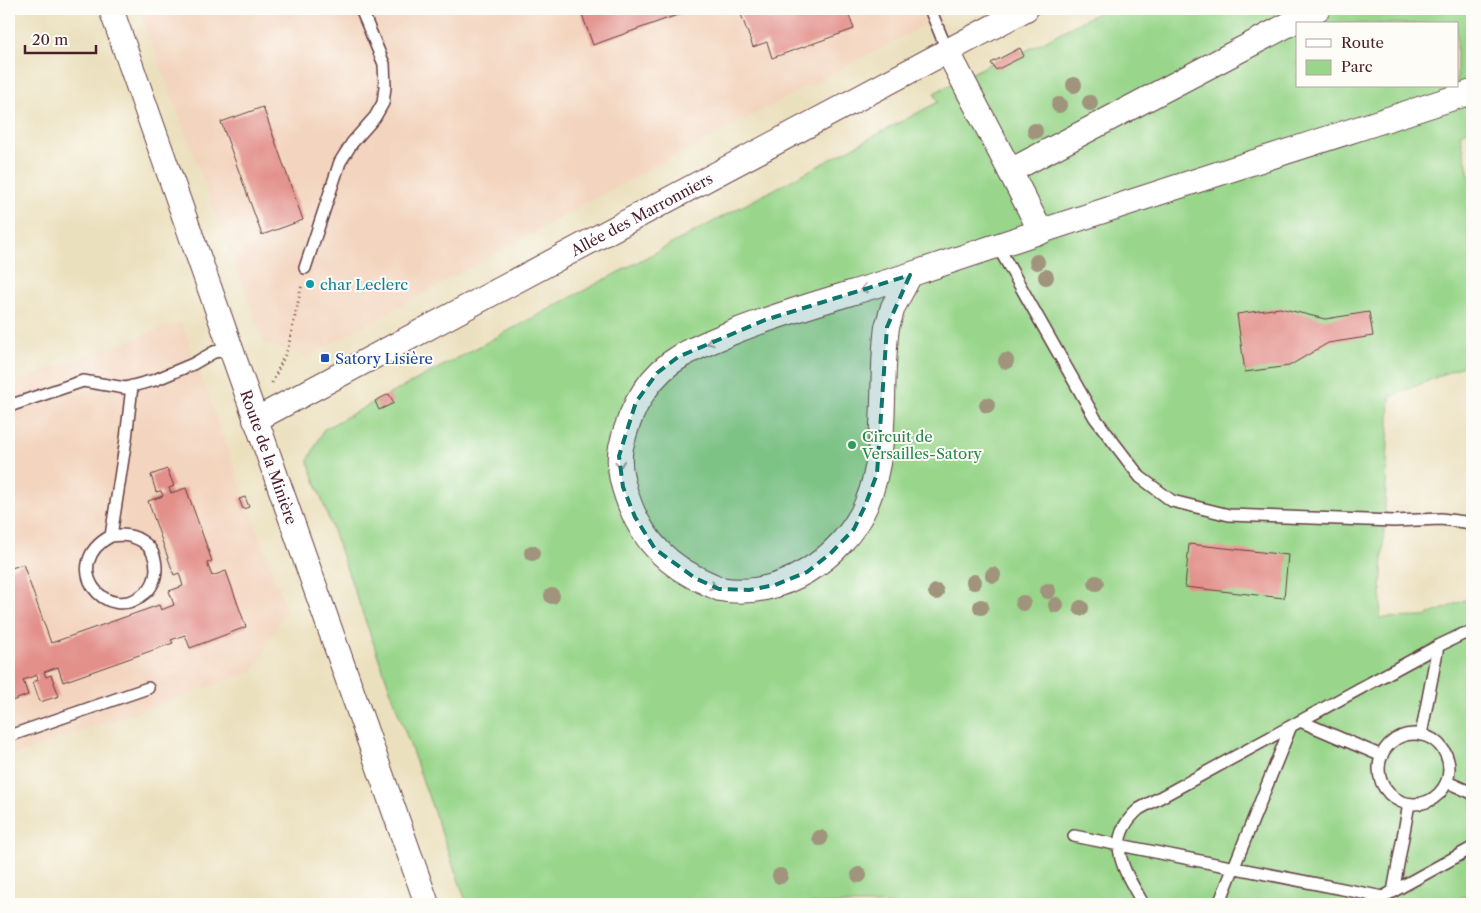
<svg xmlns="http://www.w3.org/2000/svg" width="1481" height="913" font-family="'Libre Caslon Text',serif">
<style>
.built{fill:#f3d4be}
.green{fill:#99d68b;stroke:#727a5b;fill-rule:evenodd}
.building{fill:#e3908b}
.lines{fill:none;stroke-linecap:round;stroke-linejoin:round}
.lane-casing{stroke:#623c41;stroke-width:14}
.street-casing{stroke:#623c41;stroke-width:26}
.path{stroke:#623c41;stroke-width:3;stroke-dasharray:1 4;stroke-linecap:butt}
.lane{stroke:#fff;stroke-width:11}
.street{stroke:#fff;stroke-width:24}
.tree{fill:#a0947d}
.oneway{stroke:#ae9aa0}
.marked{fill:#0f766e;fill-opacity:0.2;stroke:#0f766e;stroke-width:4;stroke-dasharray:10 6;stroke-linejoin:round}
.culture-dot{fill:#0f9aa8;stroke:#fdfcf7;stroke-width:2}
.transit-dot{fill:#1a4fb4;stroke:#fdfcf7;stroke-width:2}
.leisure-dot{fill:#2e9e5b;stroke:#fdfcf7;stroke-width:2}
.labels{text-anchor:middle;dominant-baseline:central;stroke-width:4;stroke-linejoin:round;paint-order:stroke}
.street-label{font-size:15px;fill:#4a1f2b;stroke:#fdfcf7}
.culture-label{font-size:15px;fill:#0d838f;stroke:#fdfcf7;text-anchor:start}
.transit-label{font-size:15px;fill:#164399;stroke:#fdfcf7;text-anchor:start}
.leisure-label{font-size:15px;fill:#27864d;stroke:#fdfcf7;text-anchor:start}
</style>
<rect width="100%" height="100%" fill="#fdfcf7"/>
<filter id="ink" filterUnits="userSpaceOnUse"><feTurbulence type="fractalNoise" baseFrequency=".02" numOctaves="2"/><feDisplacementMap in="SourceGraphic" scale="10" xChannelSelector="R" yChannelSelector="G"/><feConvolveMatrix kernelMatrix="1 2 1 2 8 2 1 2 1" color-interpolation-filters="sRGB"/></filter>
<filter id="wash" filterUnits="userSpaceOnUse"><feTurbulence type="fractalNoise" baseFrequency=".0096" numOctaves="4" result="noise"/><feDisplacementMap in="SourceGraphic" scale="20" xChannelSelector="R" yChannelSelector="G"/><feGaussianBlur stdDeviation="1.12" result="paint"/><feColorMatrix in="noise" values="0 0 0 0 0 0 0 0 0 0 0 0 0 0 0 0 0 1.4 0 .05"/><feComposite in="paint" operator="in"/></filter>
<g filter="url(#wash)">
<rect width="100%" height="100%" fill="#ebe0be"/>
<path class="built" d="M 139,9 L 955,9 L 590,201 L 308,357 L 264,343 Z
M 181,322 L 286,608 L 254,671 L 9,757 L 9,384 Z"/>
<path class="green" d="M 1105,9 L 1472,9 L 1472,130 L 1460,134 L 1472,189 L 1472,362 L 1390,397 L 1380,618 L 1424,617 L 1472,597 L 1472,892 L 1450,904 L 467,904 L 308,461 L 324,429 L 938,102 L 934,93 L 1020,48 L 1022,53 ZM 1297,24 L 1457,24 L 1457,86 L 1297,86 Z"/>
<g id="blocks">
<path class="building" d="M 580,9 L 694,9 L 593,45 Z
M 739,9 L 861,9 L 848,13 L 854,29 L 772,58 L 767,42 L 753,47 Z
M 1020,48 L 1024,56 L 996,70 L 991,63 Z
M 263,107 L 303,220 L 262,235 L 221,122 Z
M 1280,308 L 1325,319 L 1369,312 L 1373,336 L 1328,343 L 1289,366 L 1245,372 L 1237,314 Z
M 389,394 L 394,403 L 379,410 L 375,401 Z
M 167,469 L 174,486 L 169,488 L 171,493 L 186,488 L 212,561 L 207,563 L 212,576 L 226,571 L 246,627 L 190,648 L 185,635 L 171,640 L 173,643 L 63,682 L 58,667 L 44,672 L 46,677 L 51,675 L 59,696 L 40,702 L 33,682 L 38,680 L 37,675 L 23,680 L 28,695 L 9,702 L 9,659 L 13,657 L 9,645 L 9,569 L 23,564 L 51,643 L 159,605 L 161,610 L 174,605 L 169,591 L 183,586 L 179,573 L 174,575 L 148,501 L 163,496 L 161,491 L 156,492 L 151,475 Z
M 245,497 L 249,507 L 243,509 L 239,499 Z
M 1189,544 L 1288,555 L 1284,598 L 1185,587 Z"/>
</g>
</g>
<g filter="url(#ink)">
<use href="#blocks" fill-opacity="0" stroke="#623c41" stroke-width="1"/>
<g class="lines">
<defs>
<path id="lane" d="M 930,9 L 947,50
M 997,245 L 1095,418 L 1140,477 L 1172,501 L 1229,515 L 1394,521 L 1441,519 L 1472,523
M 305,268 L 340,162 L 352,143 L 375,117 L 383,103 L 385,87 L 384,64 L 361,9
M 9,406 L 83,381 L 125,388 L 155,380 L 193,364 L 214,352 L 231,349
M 111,536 C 58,564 106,627 145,593 C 152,588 156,578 156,569 C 156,543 134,532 111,536 L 126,439 L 132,386
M 1300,721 L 1382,756
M1379 769a35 35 0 1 1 70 0a35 35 0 1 1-70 0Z
M 1421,735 L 1438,646
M 9,736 L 148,688
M 1447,782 L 1472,793
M 1074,836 L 1383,897
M 1393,892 L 1409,804
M 1143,904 C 1125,871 1102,841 1139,809 L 1438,646 L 1463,634 L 1472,634
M 1219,904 L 1291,726
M 1370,904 L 1472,848"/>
<g id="street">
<path id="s1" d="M 111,9 L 427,904"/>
<path d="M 947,50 L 1010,171 L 1318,9"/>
<path d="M 1010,171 L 1041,232"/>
<path d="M 910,275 L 893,307 L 887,327 C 879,385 890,449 866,505 C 843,558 780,600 720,589 C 718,588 709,584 707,583 C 671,568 644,542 630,505 C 623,487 617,467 621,447 C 630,409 647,376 681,356 C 698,346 717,339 736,331 C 794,308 855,293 915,273 C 1100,211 1286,152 1472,92"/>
<path id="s2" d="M 255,420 L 1026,9"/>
</g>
</defs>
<use href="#lane" class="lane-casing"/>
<use href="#street" class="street-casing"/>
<path class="path" d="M 272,383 L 288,348 L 302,284"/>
<use href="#lane" class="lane"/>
<use href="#street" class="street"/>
</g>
<g class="tree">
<circle cx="1074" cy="85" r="8"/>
<circle cx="1090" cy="103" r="8"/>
<circle cx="1059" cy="105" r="8"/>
<circle cx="1035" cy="131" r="8"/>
<circle cx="1037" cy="262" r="8"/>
<circle cx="1046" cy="277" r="8"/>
<circle cx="1006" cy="361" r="8"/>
<circle cx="987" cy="405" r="8"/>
<circle cx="532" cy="553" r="8"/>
<circle cx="993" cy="575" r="8"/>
<circle cx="974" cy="582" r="8"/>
<circle cx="1096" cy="583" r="8"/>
<circle cx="1048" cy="591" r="8"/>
<circle cx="936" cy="592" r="8"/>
<circle cx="552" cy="596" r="8"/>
<circle cx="1023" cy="603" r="8"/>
<circle cx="1056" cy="605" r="8"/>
<circle cx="981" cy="607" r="8"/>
<circle cx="1081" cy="608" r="8"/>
<circle cx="820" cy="838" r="8"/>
<circle cx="859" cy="875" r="8"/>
<circle cx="780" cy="876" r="8"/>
</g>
<defs><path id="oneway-chevron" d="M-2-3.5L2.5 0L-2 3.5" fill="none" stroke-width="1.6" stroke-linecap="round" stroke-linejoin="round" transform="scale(1.25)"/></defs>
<g class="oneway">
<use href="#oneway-chevron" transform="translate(864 289) rotate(163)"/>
<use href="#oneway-chevron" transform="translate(710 342) rotate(158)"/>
<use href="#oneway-chevron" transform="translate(620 464) rotate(85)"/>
<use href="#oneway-chevron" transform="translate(713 586) rotate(20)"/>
</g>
</g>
<path class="marked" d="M 910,275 L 887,327 L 877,474 L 865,506 L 854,529 L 831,553 L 807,572 L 775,585 L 749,590 L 719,589 L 695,578 L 655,549 L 635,517 L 623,487 L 619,456 L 636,402 L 657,373 L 678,357 L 765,320 Z"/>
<circle class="culture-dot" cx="310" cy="284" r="5"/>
<rect class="transit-dot" x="320" y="353" width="10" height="10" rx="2.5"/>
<circle class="leisure-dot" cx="852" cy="445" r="5"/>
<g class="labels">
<g class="street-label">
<text stroke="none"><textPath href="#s2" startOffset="438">Allée des Marronniers</textPath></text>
<text stroke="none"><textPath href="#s1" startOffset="475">Route de la Minière</textPath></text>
</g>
<g class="culture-label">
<text x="320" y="284">char Leclerc</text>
</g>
<g class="transit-label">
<text x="335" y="358">Satory Lisière</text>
</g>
<g class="leisure-label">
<text x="862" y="436">Circuit de<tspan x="862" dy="17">Versailles-Satory</tspan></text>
</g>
</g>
<rect width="1481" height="913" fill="none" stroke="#fdfcf7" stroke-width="30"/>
<rect x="1296" y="22" width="162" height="65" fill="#fdfcf7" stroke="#b5a4a5"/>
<rect x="1306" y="39" width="25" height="8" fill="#ffffff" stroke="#b5a4a5"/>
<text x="1341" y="48" font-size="15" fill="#4a1f2b">Route</text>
<rect x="1306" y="60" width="25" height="15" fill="#99d68b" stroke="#b5a4a5"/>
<text x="1341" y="72" font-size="15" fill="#4a1f2b">Parc</text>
<path d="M25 45v8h71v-8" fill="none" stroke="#4a1f2b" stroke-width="2.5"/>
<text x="32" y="45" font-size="15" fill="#4a1f2b" stroke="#fdfcf7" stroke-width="4" paint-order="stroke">20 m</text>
</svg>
